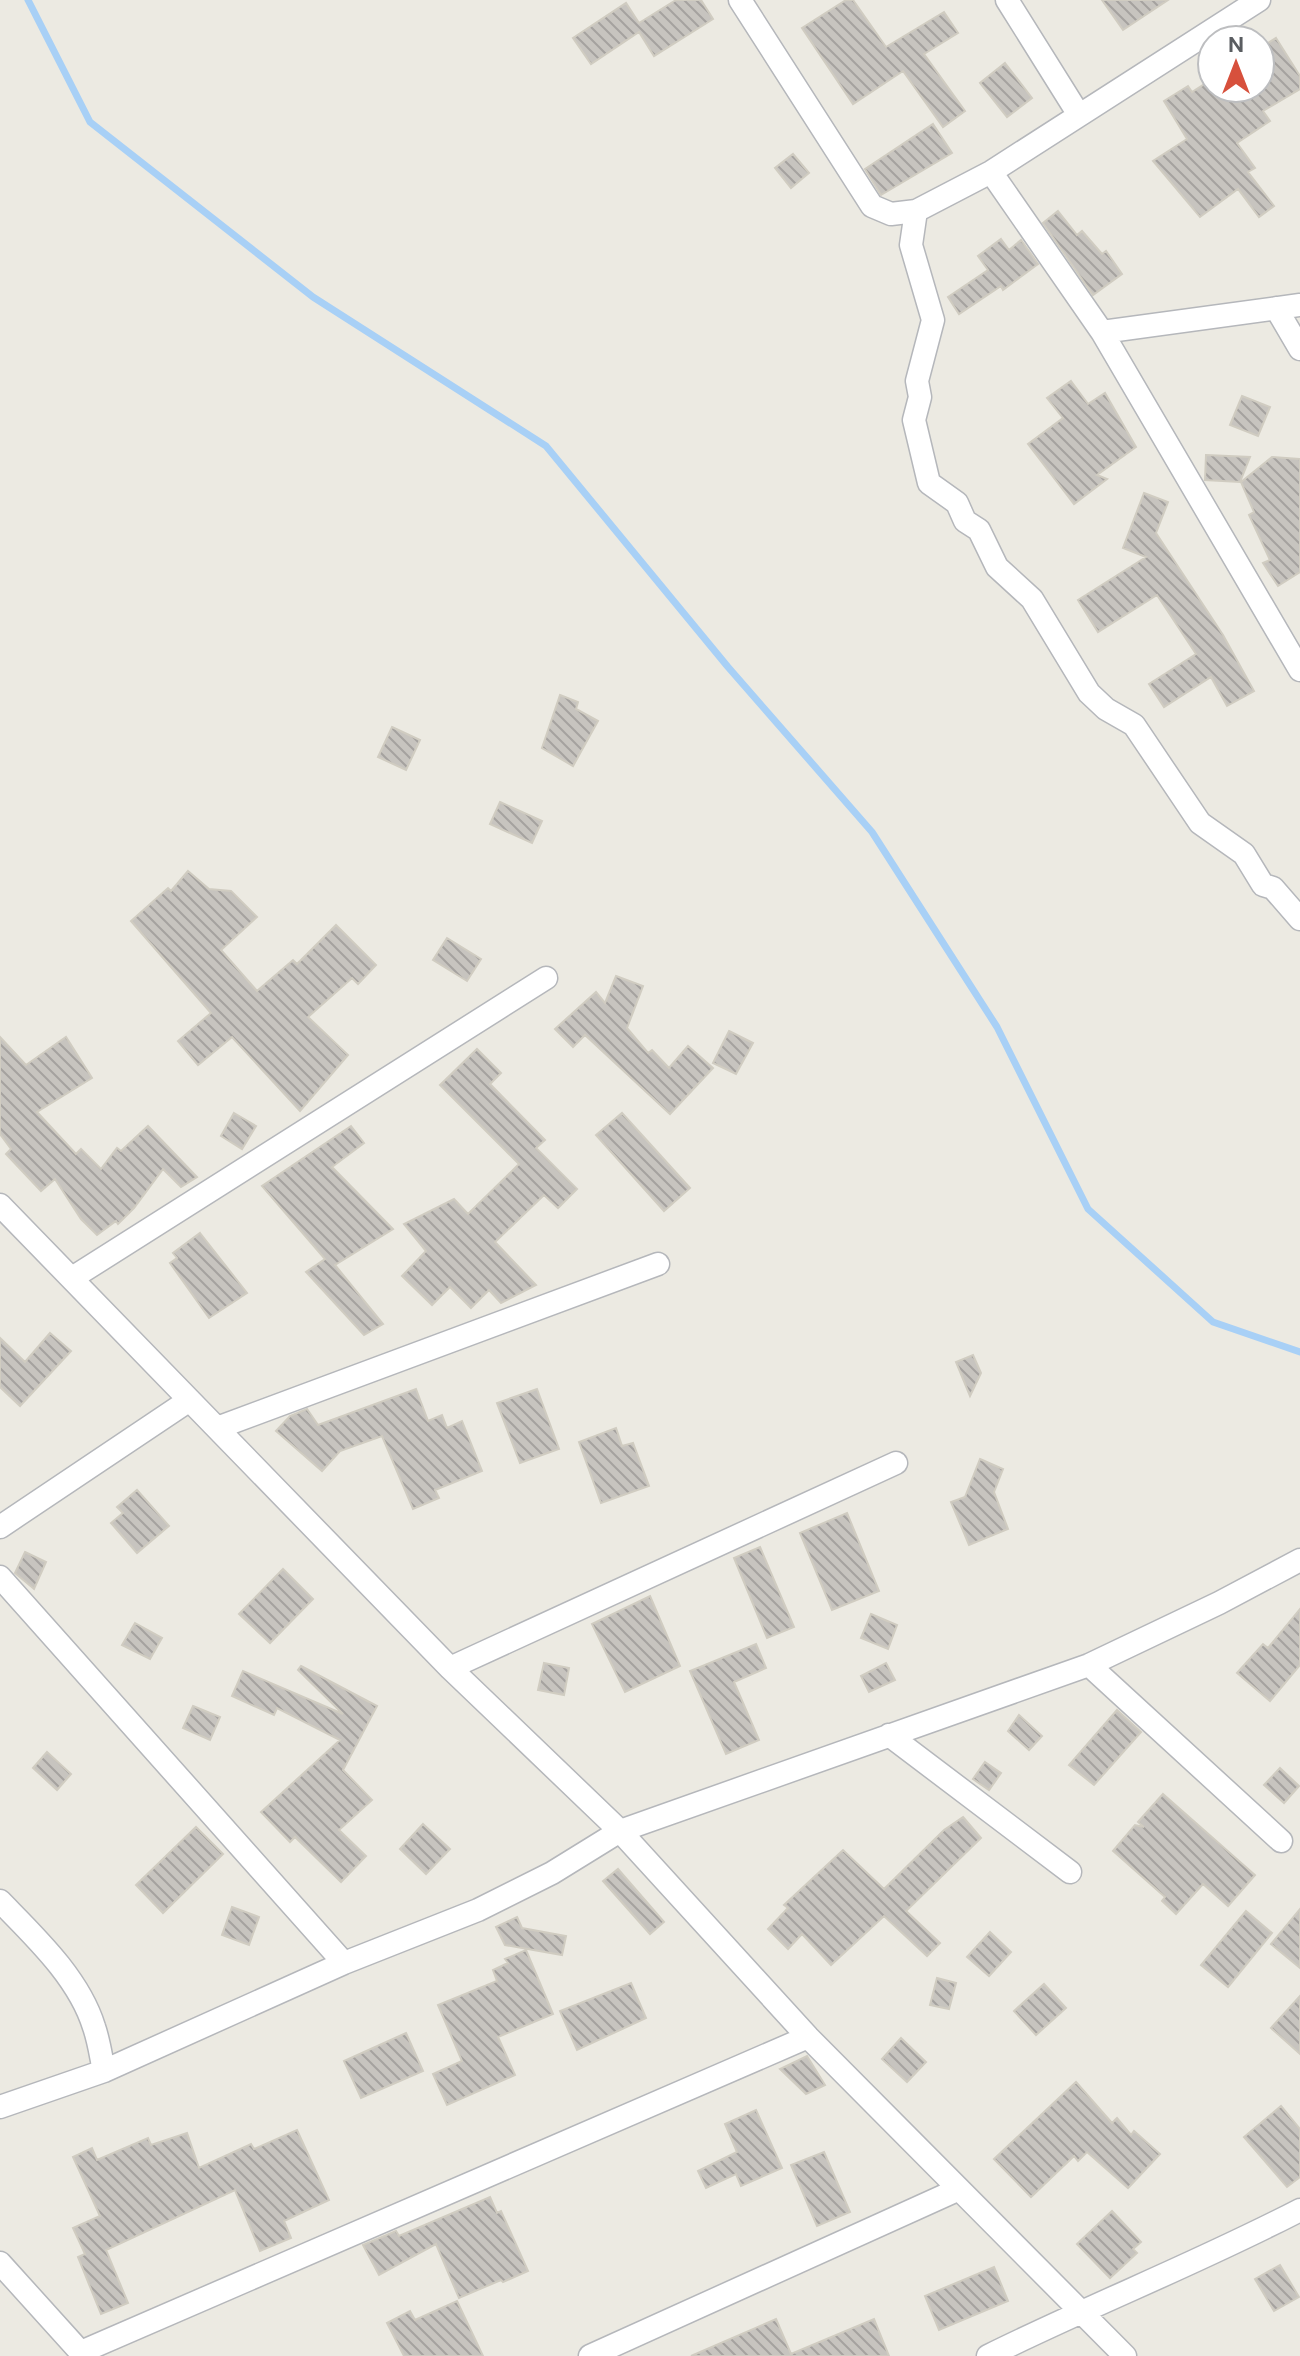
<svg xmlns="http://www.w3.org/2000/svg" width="1300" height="2356" font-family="'DM Sans',sans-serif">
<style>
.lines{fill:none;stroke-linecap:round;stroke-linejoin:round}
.stream{stroke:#a8d0f6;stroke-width:7}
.building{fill:url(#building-back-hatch);stroke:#d0ccc1;stroke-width:2}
.street-casing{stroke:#b5b7bb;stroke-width:25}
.street{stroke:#fff;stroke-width:22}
</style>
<defs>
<pattern id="building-back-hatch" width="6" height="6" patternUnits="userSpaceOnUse" patternTransform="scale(2)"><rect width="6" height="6" fill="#c7c4bf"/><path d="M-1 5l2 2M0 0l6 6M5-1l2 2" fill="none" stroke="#a5a29f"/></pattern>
</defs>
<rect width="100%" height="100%" fill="#eceae2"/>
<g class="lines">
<path class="stream" d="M 28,0 L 90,122 L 313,297 L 546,446 L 728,667 L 872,832 L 997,1027 L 1088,1209 L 1213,1322 L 1300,1352"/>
</g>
<path class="building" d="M 676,0 L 701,0 L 713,19 L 654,56 L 639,32 L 591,64 L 573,38 L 626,3 L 639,23 Z
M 846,0 L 853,0 L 886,47 L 944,12 L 958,33 L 924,54 L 965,111 L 943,127 L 903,71 L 853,104 L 802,28 Z
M 1102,0 L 1168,0 L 1123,30 Z
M 1276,38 L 1300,76 L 1300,89 L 1263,111 L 1270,121 L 1237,143 L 1255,168 L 1248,172 L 1274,206 L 1259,217 L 1238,189 L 1200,217 L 1153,161 L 1187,139 L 1164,101 L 1188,86 L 1192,92 L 1212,79 L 1212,88 L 1260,88 L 1260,48 Z
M 1005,63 L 1032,98 L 1007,117 L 980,83 Z
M 933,124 L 952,153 L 881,195 L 865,169 Z
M 793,154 L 809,173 L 791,188 L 775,168 Z
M 1058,211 L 1077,235 L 1082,231 L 1102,254 L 1106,251 L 1122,274 L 1093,295 L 1043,223 Z
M 1001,239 L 1009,250 L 1021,240 L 1038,264 L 1003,290 L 1001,286 L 959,314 L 948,297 L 988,270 L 978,256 Z
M 1071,381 L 1088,404 L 1105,393 L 1136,447 L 1097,475 L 1107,479 L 1074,504 L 1028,444 L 1063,418 L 1047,398 Z
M 1242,396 L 1270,407 L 1258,436 L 1230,425 Z
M 1206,455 L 1250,457 L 1240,482 L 1205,480 Z
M 1272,457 L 1300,459 L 1300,572 L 1278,586 L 1263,563 L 1270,560 L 1249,515 L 1254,512 L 1241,482 Z
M 1144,493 L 1168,502 L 1156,533 L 1223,635 L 1254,691 L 1227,706 L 1211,677 L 1164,707 L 1149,684 L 1196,654 L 1157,595 L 1098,632 L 1078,600 L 1146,557 L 1123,548 Z
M 560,695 L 578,702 L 576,709 L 598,721 L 573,766 L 542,748 Z
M 392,727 L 420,740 L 406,770 L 378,757 Z
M 500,802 L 542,821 L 532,843 L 490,824 Z
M 188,871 L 209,889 L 231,891 L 257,917 L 221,950 L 257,991 L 293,960 L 297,964 L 336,925 L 376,965 L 358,984 L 352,978 L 308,1017 L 348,1055 L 300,1111 L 232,1037 L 198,1065 L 178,1041 L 211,1013 L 131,921 L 168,888 L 171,891 Z
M 447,938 L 481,959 L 467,981 L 433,960 Z
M 616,976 L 643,986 L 627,1028 L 648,1053 L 652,1050 L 669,1068 L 688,1046 L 713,1068 L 670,1114 L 585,1035 L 573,1047 L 555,1029 L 596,992 L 605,1003 Z
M 729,1031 L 753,1043 L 736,1074 L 713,1063 Z
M 0,1037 L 26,1065 L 66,1037 L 92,1078 L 37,1112 L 76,1154 L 81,1149 L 101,1169 L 117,1148 L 121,1151 L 148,1126 L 197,1177 L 181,1187 L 163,1169 L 134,1208 L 118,1224 L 116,1221 L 97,1235 L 81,1219 L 55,1179 L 41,1191 L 6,1154 L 11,1149 L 0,1134 Z
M 477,1049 L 501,1073 L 490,1084 L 545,1140 L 536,1148 L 577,1189 L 558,1208 L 544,1195 L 495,1242 L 536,1285 L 501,1303 L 489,1290 L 471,1308 L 450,1287 L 432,1305 L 402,1276 L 426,1251 L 404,1224 L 454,1199 L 468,1214 L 519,1164 L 440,1085 Z
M 234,1113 L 256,1126 L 242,1149 L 221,1136 Z
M 622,1113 L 690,1188 L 664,1211 L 596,1135 Z
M 351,1126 L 364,1143 L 332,1167 L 393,1229 L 335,1265 L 383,1324 L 364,1335 L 306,1272 L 325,1259 L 262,1186 Z
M 200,1233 L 247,1293 L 209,1318 L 170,1263 L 177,1258 L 173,1253 Z
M 50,1333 L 71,1351 L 20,1406 L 0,1387 L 0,1338 L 25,1362 Z
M 973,1355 L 981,1373 L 970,1396 L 956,1362 Z
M 416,1389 L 428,1421 L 442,1415 L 447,1428 L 462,1421 L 482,1471 L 435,1490 L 439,1498 L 413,1509 L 382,1436 L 340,1451 L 322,1471 L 276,1431 L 290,1416 L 307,1409 L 318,1425 Z
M 537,1389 L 559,1449 L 520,1463 L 497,1403 Z
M 616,1428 L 622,1446 L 633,1443 L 649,1486 L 601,1503 L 579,1442 Z
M 980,1459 L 1003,1469 L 994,1492 L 1008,1529 L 969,1545 L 951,1502 L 965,1497 Z
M 137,1490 L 169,1526 L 137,1553 L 111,1523 L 123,1513 L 117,1507 Z
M 847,1513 L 879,1591 L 832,1610 L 800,1533 Z
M 760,1547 L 794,1627 L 767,1638 L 734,1558 Z
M 25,1552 L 46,1562 L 34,1589 L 15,1573 Z
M 283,1569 L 313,1599 L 270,1643 L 239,1614 Z
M 650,1596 L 680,1666 L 625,1692 L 592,1624 Z
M 1300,1609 L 1300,1665 L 1270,1701 L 1237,1673 L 1263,1644 L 1268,1648 Z
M 871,1614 L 897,1625 L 888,1649 L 861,1638 Z
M 135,1623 L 162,1638 L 150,1659 L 122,1645 Z
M 756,1644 L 766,1668 L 734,1682 L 759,1740 L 726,1754 L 690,1671 Z
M 544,1663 L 569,1668 L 564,1695 L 538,1690 Z
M 886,1663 L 895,1680 L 869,1692 L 861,1676 Z
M 301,1666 L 377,1706 L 343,1770 L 372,1800 L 339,1830 L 366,1856 L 341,1882 L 295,1837 L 290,1842 L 261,1812 L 340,1740 L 277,1708 L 274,1715 L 232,1696 L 243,1671 L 343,1714 L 298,1670 Z
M 193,1706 L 220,1717 L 210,1740 L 183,1728 Z
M 1117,1710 L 1141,1732 L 1094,1785 L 1069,1765 Z
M 1019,1715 L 1042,1736 L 1029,1750 L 1008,1731 Z
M 47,1752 L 71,1774 L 57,1790 L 33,1768 Z
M 985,1762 L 1001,1773 L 989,1790 L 973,1779 Z
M 1280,1768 L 1299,1786 L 1284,1803 L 1264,1785 Z
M 1163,1794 L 1255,1875 L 1228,1906 L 1203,1884 L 1176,1914 L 1162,1901 L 1165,1897 L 1113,1851 L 1135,1825 L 1144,1827 L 1138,1822 Z
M 963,1817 L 981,1838 L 906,1911 L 940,1943 L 927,1956 L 884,1916 L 831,1965 L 802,1934 L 788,1949 L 768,1929 L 788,1908 L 784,1905 L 843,1850 L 884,1889 L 944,1830 Z
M 423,1824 L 450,1849 L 426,1874 L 400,1849 Z
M 196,1827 L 223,1854 L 163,1913 L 136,1885 Z
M 618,1869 L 664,1922 L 650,1934 L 603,1881 Z
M 232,1907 L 259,1917 L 249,1945 L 222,1935 Z
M 1300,1909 L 1300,1968 L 1271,1944 Z
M 1246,1911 L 1272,1933 L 1228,1987 L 1201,1965 Z
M 517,1917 L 522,1928 L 566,1936 L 562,1955 L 505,1945 L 496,1927 Z
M 990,1932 L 1011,1952 L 989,1976 L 967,1957 Z
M 526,1950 L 553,2014 L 498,2037 L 515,2075 L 447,2105 L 433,2074 L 462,2061 L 438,2005 L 497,1981 L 493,1970 L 508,1963 L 505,1959 Z
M 937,1978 L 956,1983 L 949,2009 L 930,2005 Z
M 631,1983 L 646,2018 L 577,2050 L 560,2011 Z
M 1044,1984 L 1066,2008 L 1036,2035 L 1014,2011 Z
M 1300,1996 L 1300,2054 L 1271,2028 Z
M 406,2033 L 423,2071 L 361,2098 L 344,2061 Z
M 901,2038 L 926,2062 L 907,2082 L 882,2059 Z
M 807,2056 L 825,2085 L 806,2094 L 780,2069 Z
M 1076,2082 L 1112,2123 L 1117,2118 L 1131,2135 L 1134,2131 L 1160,2154 L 1128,2188 L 1087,2152 L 1078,2161 L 1074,2156 L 1031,2197 L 994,2159 Z
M 1281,2106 L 1300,2129 L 1300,2177 L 1287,2187 L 1244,2137 Z
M 756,2110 L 782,2168 L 741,2186 L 736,2174 L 706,2188 L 698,2171 L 737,2152 L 725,2124 Z
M 297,2130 L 329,2200 L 284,2221 L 291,2238 L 260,2251 L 235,2190 L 106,2250 L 128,2303 L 101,2314 L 78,2257 L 85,2254 L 73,2228 L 100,2216 L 73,2157 L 92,2148 L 97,2160 L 148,2138 L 151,2145 L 187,2133 L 199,2168 L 251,2144 L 254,2149 Z
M 824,2152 L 850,2212 L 817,2226 L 791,2165 Z
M 490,2197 L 497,2213 L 501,2211 L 528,2271 L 503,2282 L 501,2280 L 459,2298 L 436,2244 L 379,2275 L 363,2245 L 396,2231 L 399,2236 Z
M 1112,2211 L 1141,2242 L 1133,2249 L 1137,2253 L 1110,2278 L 1077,2244 Z
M 1280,2265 L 1299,2297 L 1274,2311 L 1255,2279 Z
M 994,2267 L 1008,2301 L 939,2330 L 925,2296 Z
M 457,2301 L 483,2356 L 404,2356 L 387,2323 L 410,2311 L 415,2320 Z
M 776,2319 L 791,2354 L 874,2319 L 889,2356 L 691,2356 Z"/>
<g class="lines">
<defs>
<path id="street" d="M 740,0 L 872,206 L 891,214 L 916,211 L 991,172 L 1259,0
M 1007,0 L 1079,115
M 991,172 L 1102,332 L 1300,670
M 916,211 L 911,245 L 933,320 L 917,381 L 920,397 L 914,420 L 929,483 L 957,503 L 965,521 L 979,530 L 997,567 L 1032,599 L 1089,693 L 1106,709 L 1134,725 L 1200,823 L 1244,854 L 1263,885 L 1273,888 L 1300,919
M 1276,308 L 1300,349
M 1102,332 L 1300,305
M 0,1205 L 450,1668 L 620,1831 L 808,2037 L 1125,2356
M 72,1278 L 546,978
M 217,1428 L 658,1264
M 0,1527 L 188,1401
M 0,1577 L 344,1963
M 1089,1665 L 1281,1841
M 450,1668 L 896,1463
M 889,1735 L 1070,1872
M 0,1901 C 35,1937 79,1978 94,2027 C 99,2041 101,2057 104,2071
M 0,2107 L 104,2071 L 344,1963 L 478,1910 L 552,1873 L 620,1831 L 1089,1665 L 1219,1603 L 1300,1560
M 0,2263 L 84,2356
M 81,2352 L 808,2037
M 590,2356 L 957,2190
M 988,2356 C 1091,2305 1198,2263 1300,2210"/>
</defs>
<use href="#street" class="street-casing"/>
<use href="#street" class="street"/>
</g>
<g transform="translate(1236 64)"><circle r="38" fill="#ffffff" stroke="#bdbec0" stroke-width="2"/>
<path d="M0-6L14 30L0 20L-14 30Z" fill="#d7503c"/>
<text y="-12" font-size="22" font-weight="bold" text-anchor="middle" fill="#5a5d61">N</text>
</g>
</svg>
